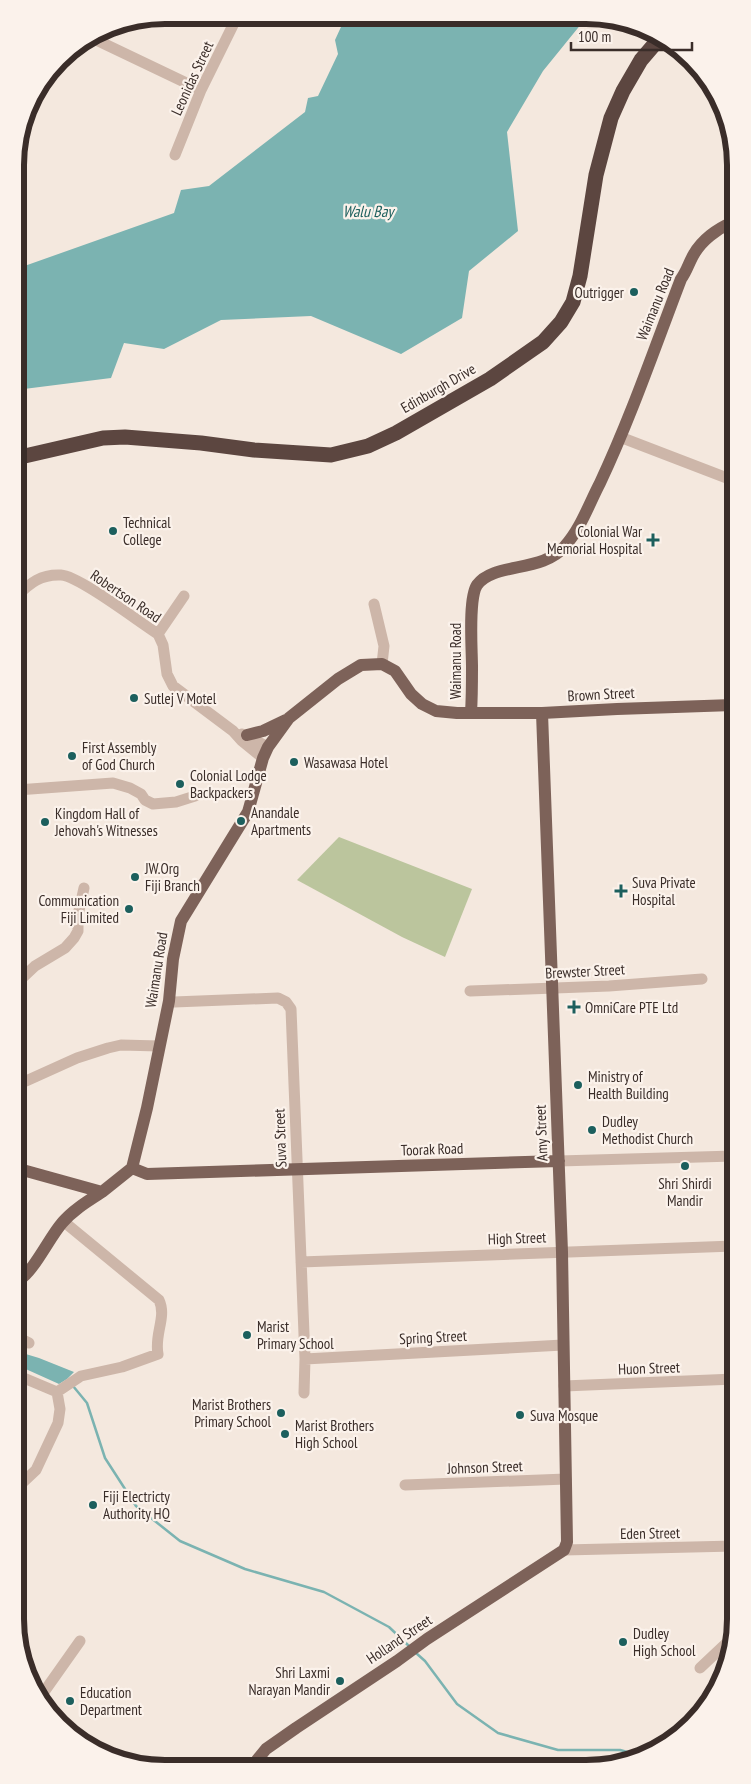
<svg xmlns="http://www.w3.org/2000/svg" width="751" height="1784" font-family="'PT Sans Narrow',sans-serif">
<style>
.green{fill:#bbc59d}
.water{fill:#7bb3b1}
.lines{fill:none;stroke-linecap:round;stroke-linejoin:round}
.stream{stroke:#7bb3b1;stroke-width:2.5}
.minor{stroke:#cdb6a9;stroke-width:11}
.major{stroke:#7d6259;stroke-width:12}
.highway{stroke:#5c4640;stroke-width:15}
.poi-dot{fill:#1c5f5d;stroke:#fbf2eb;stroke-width:2}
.labels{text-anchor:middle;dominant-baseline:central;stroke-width:4.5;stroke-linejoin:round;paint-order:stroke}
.street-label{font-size:15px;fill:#3a2d29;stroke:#fbf2eb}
.poi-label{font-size:15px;fill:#3a2d29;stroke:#fbf2eb;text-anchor:start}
.water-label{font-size:16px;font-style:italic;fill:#1c5f5d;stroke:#fbf2eb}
.rim{fill:none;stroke:#3a2d29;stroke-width:6}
</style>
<rect width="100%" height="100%" fill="#f4e8de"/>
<path class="green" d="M 339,837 L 472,889 L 445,957 L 402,937 L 297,880 Z"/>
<path class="water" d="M 346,16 L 586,18 L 543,71 L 507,132 L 518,231 L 469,271 L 462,318 L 401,354 L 311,316 L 221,320 L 164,349 L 124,343 L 111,378 L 16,390 L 16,269 L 174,213 L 181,190 L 209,186 L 305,112 L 308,98 L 318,96 L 338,54 L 335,40 Z
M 19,1352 L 39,1358 L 74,1372 L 67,1379 L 59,1384 L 19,1366 Z"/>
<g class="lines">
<path class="stream" d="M 73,1386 L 87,1403 L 105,1458 L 136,1506 L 180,1541 L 245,1569 L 324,1592 L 389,1627 L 410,1647
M 416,1653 L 425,1661 L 457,1704 L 498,1733 L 558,1750 L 620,1750 L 642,1756"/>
<path class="minor" d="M 90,37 L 201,90
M 175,155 L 201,90 L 238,15
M 620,437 L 732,480
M 17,596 C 30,583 41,574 61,575 C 79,576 139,622 158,634 L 163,645 L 167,674 L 173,686 L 233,731 L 242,741 L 263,758
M 374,604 L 384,646 L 382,664
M 158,634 L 184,596
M 242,734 L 268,747
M 17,790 L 113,783 L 130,788 L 141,794 L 145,800 L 153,804 L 176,802 L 195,796
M 18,982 L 35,966 L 65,948 L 74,938 L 78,931 L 78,915 L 84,888
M 470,991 L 609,986 L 702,979
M 169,1001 L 174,1002 L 278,998 L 286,1002 L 291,1009 L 305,1359 L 304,1393
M 18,1083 L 26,1081 L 77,1058 L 108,1048 L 121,1045 L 159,1046
M 559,1161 L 734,1156
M 301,1262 L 734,1246
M 19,1333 L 23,1340 L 29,1343
M 305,1359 L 563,1345
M 19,1376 L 57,1392
M 564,1386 L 735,1379
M 57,1392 L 81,1376 L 122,1367 L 158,1354 C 154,1334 167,1317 159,1300 L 63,1221
M 405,1485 L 566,1479
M 19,1486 L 36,1470 L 58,1423 L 60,1409 L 57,1392
M 564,1550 L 735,1546
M 700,1668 L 734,1636
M 39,1699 L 80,1641"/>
<path class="major" d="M 471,713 C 472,697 472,682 472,667 C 472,649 468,599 477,585 C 493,562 543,573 565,546 C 581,528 589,504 600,483 C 631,417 655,347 681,279 C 687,271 689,262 694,254 C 702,240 717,229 731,223
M 247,735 L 263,731 L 286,720
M 132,1168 L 147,1108 L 169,1001 L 173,959 L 181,921 L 248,812 L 263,758 L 268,747 L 289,718 L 338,679 L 361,665 L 382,664 L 395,671 L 411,694 L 422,704 L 436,711 L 457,713 L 542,713 L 617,709 L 733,705
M 132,1168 L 147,1174 L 559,1161
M 19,1169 L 102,1192 L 132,1168
M 19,1280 C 34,1271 49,1238 62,1223 C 73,1210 88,1201 102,1192
M 257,1760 L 266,1749 L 296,1728 L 397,1661 L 427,1639 L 564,1550 L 567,1542 L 562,1252 L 542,713"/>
<path class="highway" d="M 16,458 L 103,438 L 125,437 L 201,443 L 254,450 L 331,455 L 368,446 L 396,433 L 490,379 L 543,342 L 561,322 L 573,302 L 580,276 L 596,175 L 611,118 L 623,91 L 641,60 L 659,39"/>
</g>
<g class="poi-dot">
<circle cx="634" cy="292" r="5"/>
<circle cx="113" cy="531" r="5"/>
<path d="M650.5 532.5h5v5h5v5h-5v5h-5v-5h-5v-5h5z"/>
<circle cx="134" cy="698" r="5"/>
<circle cx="72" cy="756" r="5"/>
<circle cx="294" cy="762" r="5"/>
<circle cx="180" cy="784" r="5"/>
<circle cx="241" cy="821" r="5"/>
<circle cx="45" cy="822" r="5"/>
<circle cx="135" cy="877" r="5"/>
<path d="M618.5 883.5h5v5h5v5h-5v5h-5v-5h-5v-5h5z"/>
<circle cx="129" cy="909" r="5"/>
<path d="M571.5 999.5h5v5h5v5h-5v5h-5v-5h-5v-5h5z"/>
<circle cx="578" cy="1085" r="5"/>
<circle cx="592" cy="1130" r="5"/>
<circle cx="685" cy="1166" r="5"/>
<circle cx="247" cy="1335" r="5"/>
<circle cx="281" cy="1413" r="5"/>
<circle cx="520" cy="1415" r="5"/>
<circle cx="285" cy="1434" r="5"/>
<circle cx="93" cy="1505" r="5"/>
<circle cx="623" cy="1642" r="5"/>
<circle cx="340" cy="1681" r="5"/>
<circle cx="70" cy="1701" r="5"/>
</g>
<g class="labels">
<g class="street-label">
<text transform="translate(192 78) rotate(-65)">Leonidas Street</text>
<text transform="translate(655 304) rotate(-68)">Waimanu Road</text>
<text transform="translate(438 388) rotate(-30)">Edinburgh Drive</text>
<text transform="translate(126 596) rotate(34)">Robertson Road</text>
<text transform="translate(455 661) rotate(-90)">Waimanu Road</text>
<text transform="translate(601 694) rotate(-3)">Brown Street</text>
<text transform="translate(156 970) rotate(-81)">Waimanu Road</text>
<text transform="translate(585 971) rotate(-3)">Brewster Street</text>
<text transform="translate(541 1133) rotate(-92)">Amy Street</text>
<text transform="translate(280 1138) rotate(-92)">Suva Street</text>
<text transform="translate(432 1149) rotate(-2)">Toorak Road</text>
<text transform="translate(517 1238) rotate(-2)">High Street</text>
<text transform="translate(433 1337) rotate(-3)">Spring Street</text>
<text transform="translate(649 1368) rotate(-2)">Huon Street</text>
<text transform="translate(485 1467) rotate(-2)">Johnson Street</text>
<text transform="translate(650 1533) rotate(-1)">Eden Street</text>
<text transform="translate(399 1639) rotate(-34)">Holland Street</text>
</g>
<g class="poi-label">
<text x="624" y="292" text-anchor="end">Outrigger</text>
<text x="123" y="522">Technical<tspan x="123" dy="17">College</tspan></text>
<text x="642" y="531" text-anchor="end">Colonial War<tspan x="642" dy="17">Memorial Hospital</tspan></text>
<text x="144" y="698">Sutlej V Motel</text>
<text x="82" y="747">First Assembly<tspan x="82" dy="17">of God Church</tspan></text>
<text x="304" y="762">Wasawasa Hotel</text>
<text x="190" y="775">Colonial Lodge<tspan x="190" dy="17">Backpackers</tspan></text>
<text x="251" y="812">Anandale<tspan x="251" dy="17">Apartments</tspan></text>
<text x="55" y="813">Kingdom Hall of<tspan x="55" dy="17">Jehovah's Witnesses</tspan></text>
<text x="145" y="868">JW.Org<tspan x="145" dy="17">Fiji Branch</tspan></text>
<text x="632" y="882">Suva Private<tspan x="632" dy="17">Hospital</tspan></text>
<text x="119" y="900" text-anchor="end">Communication<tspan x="119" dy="17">Fiji Limited</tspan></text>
<text x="585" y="1007">OmniCare PTE Ltd</text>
<text x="588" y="1076">Ministry of<tspan x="588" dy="17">Health Building</tspan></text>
<text x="602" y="1121">Dudley<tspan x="602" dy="17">Methodist Church</tspan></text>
<text x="685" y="1183" text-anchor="middle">Shri Shirdi<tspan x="685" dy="17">Mandir</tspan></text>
<text x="257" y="1326">Marist<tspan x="257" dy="17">Primary School</tspan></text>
<text x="271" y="1404" text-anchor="end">Marist Brothers<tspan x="271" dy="17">Primary School</tspan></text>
<text x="530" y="1415">Suva Mosque</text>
<text x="295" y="1425">Marist Brothers<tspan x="295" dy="17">High School</tspan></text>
<text x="103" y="1496">Fiji Electricty<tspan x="103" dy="17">Authority HQ</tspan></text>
<text x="633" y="1633">Dudley<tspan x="633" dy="17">High School</tspan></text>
<text x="330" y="1672" text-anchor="end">Shri Laxmi<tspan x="330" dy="17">Narayan Mandir</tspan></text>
<text x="80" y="1692">Education<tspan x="80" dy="17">Department</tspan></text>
</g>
<g class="water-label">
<text x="368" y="211">Walu Bay</text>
</g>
</g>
<path d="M0 0H751V1784H0ZM165 24H586A141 141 0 0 1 727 165V1619A141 141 0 0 1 586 1760H165A141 141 0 0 1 24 1619V165A141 141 0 0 1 165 24Z" fill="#fbf2eb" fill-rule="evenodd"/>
<path class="rim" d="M165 24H586A141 141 0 0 1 727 165V1619A141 141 0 0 1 586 1760H165A141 141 0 0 1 24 1619V165A141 141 0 0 1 165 24Z"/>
<path d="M571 42v8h121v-8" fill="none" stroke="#3a2d29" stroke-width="2.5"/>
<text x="578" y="42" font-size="15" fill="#3a2d29" stroke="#fbf2eb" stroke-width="4" paint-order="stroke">100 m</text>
</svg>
